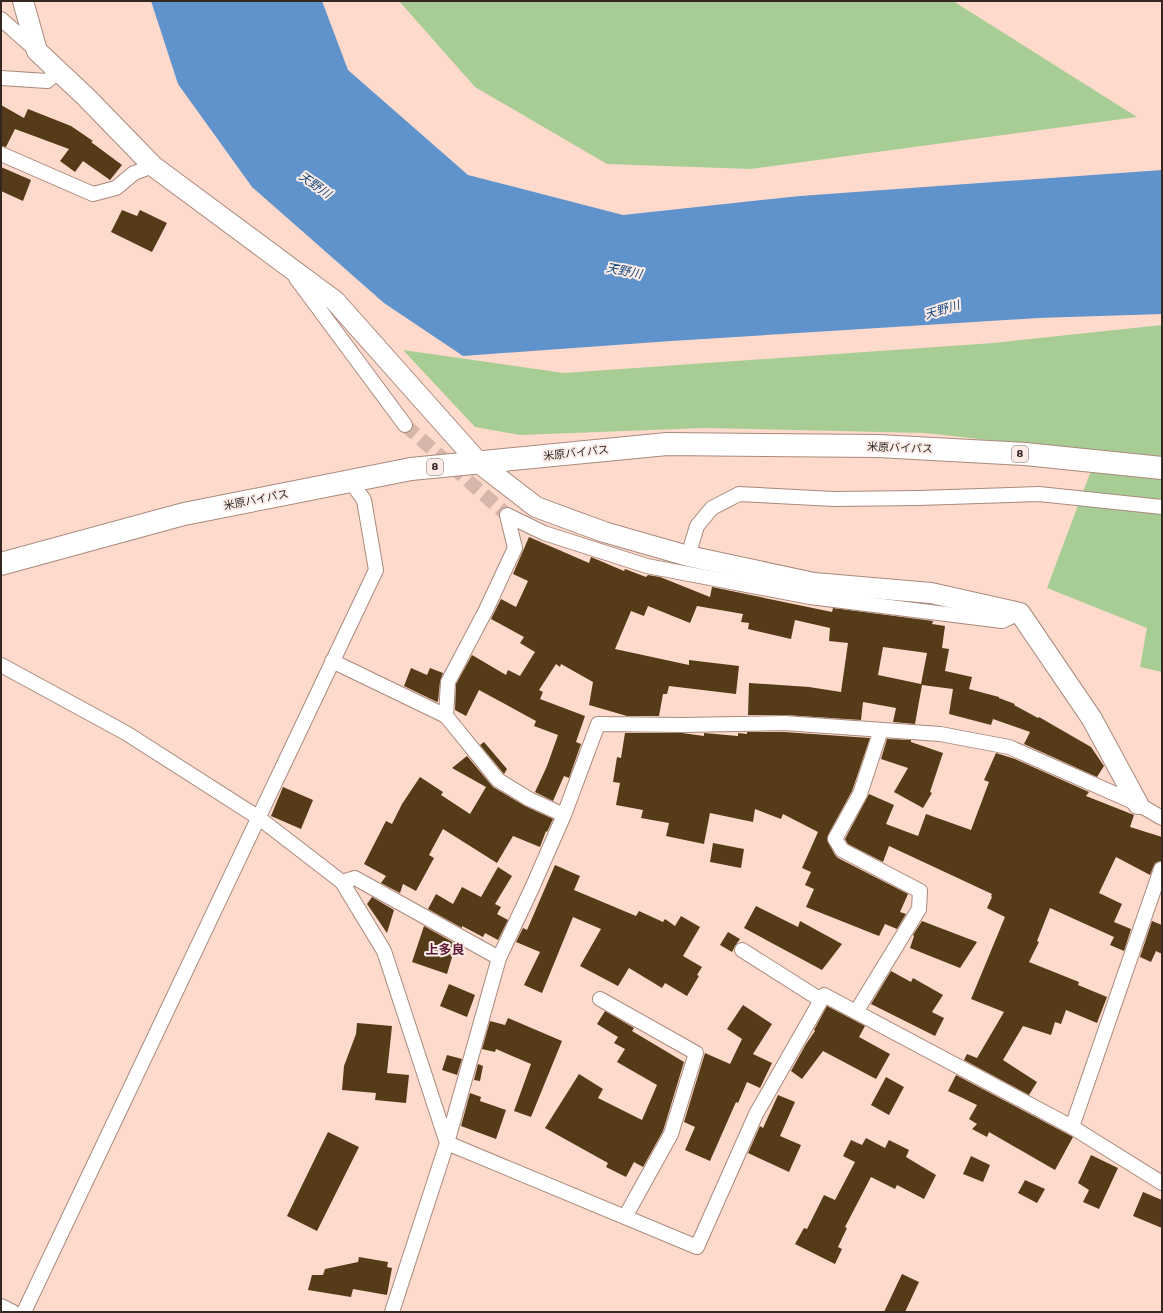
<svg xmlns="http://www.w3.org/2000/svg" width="1163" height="1313" font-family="Rubik,'Noto Sans JP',sans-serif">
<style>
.green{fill:#a8cd94}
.water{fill:#6092cc}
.building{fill:#553b18;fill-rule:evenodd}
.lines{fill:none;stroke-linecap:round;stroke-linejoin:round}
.street-tunnel{stroke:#d6b6aa;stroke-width:14;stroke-dasharray:14 7;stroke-linecap:butt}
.street-casing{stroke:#a9897c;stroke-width:16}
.secondary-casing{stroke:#a9897c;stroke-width:22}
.highway-casing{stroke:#a9897c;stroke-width:24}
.street{stroke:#fff;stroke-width:14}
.secondary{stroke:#fff;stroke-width:20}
.highway{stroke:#fff;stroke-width:22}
.labels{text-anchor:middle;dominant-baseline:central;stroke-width:4;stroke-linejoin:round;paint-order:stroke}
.shield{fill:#fbece7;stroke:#70625c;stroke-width:1}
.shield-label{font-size:10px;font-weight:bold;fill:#342721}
.street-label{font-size:11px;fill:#342721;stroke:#fbece7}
.water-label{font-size:12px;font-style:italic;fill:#164a80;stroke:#fbece7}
.quarter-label{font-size:13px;font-weight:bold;fill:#5e1b36;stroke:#fbece7}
</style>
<rect width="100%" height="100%" fill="#fedacc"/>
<path class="green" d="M 399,1 L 953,1 L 1137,117 L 751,169 L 607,164 L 475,87 Z
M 1162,325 L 1162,672 L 1140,667 L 1147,628 L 1047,588 L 1098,452 L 925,433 L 704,428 L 520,435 L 475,427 L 403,350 L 564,373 L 993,343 Z"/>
<path class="water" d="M 151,1 L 322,1 L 348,70 L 468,175 L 623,215 L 800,196 L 1162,170 L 1162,314 L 1038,318 L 671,341 L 463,356 L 384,303 L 252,187 L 178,84 Z"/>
<path class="building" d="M 1,105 L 24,118 L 28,109 L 71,126 L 93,141 L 91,142 L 122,165 L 110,180 L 83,161 L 75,172 L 60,161 L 69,149 L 15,129 L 6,147 L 1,146 Z
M 1,167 L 31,180 L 23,201 L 1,191 Z
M 122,210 L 137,216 L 140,210 L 167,223 L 152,252 L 111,232 Z
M 529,537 L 589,563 L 591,557 L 624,571 L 625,569 L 646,577 L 648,575 L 660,577 L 710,597 L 712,587 L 832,612 L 833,608 L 933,621 L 932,624 L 945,626 L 942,648 L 949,649 L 945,671 L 972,677 L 969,689 L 999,697 L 999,698 L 1015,704 L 1014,705 L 1038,718 L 1039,717 L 1091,747 L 1104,766 L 1097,777 L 1024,744 L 1030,732 L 993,719 L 991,725 L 949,714 L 953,689 L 922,685 L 915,724 L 893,722 L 896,708 L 863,702 L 861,720 L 785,715 L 748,715 L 749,683 L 809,687 L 841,692 L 848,643 L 829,641 L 830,628 L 795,620 L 791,639 L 748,629 L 749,623 L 741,622 L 743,614 L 697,606 L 690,623 L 648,606 L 644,616 L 631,611 L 615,649 L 689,665 L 689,660 L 739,666 L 736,694 L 669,686 L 667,694 L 663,694 L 659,716 L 627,716 L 589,705 L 593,682 L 561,664 L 560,667 L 556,664 L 539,690 L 543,692 L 540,699 L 585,716 L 576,742 L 581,744 L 569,778 L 564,776 L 553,801 L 535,792 L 547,766 L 558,735 L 534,726 L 536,721 L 479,690 L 466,716 L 455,710 L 456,684 L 472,655 L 506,675 L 508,670 L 520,676 L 535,652 L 520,643 L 524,637 L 491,619 L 501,599 L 516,607 L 528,581 L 513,574 ZM 883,647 L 927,653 L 921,684 L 878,675 Z
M 411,668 L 427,675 L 430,668 L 443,673 L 440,682 L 438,701 L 437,702 L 404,686 Z
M 747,732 L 784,732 L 870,738 L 852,791 L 828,835 L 827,840 L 835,855 L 838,858 L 908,894 L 900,912 L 906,914 L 897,929 L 885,924 L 879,936 L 806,907 L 814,889 L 805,885 L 811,872 L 802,868 L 818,832 L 783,814 L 781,819 L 755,809 L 753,822 L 710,813 L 704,844 L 666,836 L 669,823 L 641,818 L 643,810 L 616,805 L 620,783 L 613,782 L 617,757 L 621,758 L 625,733 L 682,733 L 704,736 L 704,733 L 738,736 L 738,733 L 747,734 Z
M 887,739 L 911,740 L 911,742 L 943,753 L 930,792 L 932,793 L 923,808 L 894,792 L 908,768 L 881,759 Z
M 484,742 L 507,769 L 504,774 L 480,745 Z
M 996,753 L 1015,759 L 1089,792 L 1086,796 L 1134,815 L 1130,827 L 1162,837 L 1162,861 L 1155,863 L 1150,875 L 1116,857 L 1099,893 L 1122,904 L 1114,922 L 1131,929 L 1124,951 L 1110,945 L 1114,937 L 1050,908 L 1037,941 L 1039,942 L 1029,962 L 1079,982 L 1078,985 L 1107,997 L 1097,1023 L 1066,1010 L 1061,1024 L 1055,1022 L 1051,1035 L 1023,1026 L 1003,1060 L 1037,1082 L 1029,1095 L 964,1060 L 967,1054 L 977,1058 L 1004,1012 L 971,999 L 1005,917 L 987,908 L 992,897 L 991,896 L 992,894 L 889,846 L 883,862 L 848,844 L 845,839 L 869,794 L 894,805 L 886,824 L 918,836 L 926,814 L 971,830 L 989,782 L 984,780 Z
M 467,756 L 493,787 L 525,806 L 553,819 L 547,832 L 546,831 L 540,847 L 513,836 L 497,863 L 443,829 L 429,855 L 434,858 L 416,891 L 403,884 L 400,893 L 381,883 L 386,876 L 364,864 L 386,821 L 392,824 L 402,804 L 420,777 L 443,792 L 441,795 L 470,814 L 486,787 L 452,768 Z
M 283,787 L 313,800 L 301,829 L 271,816 Z
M 713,843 L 744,849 L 741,868 L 710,862 Z
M 555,865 L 580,876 L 574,890 L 636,916 L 639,911 L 663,922 L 665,919 L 675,926 L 681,916 L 700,927 L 683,956 L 702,967 L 697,975 L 699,976 L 687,996 L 665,983 L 662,988 L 629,968 L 618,986 L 580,966 L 601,929 L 573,917 L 542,993 L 524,985 L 540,952 L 516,942 L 523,928 L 527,930 Z
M 498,867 L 512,876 L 495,904 L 501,907 L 497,914 L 508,920 L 498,940 L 485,933 L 483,937 L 462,926 L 462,928 L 428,909 L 436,894 L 453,904 L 462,887 L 481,897 Z
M 372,897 L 394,910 L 387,933 L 367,904 Z
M 756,906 L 798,927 L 800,921 L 842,944 L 822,970 L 744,928 Z
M 922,921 L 977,942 L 960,968 L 910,948 L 914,936 L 913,935 Z
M 1152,921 L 1162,925 L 1162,954 L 1156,951 L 1151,962 L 1140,957 Z
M 424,926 L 456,944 L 447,974 L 412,962 Z
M 728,932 L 740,939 L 735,946 L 732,952 L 720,945 Z
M 891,971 L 911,982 L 913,978 L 943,995 L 932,1012 L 944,1018 L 935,1036 L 871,1004 Z
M 449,984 L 475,995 L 467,1017 L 440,1006 Z
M 743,1005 L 772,1024 L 753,1054 L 772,1063 L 760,1088 L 747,1082 L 738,1103 L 736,1102 L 710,1161 L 685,1150 L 695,1127 L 684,1122 L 705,1053 L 730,1064 L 742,1039 L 727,1029 Z
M 827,1006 L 865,1026 L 859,1037 L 890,1054 L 876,1079 L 823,1051 L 802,1079 L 791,1071 L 806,1044 L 815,1031 L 814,1030 Z
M 605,1011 L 634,1028 L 632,1031 L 684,1062 L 663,1131 L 643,1167 L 634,1162 L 626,1177 L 606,1167 L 608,1163 L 545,1128 L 579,1074 L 603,1089 L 598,1098 L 642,1120 L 657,1085 L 617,1062 L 625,1049 L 614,1043 L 618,1037 L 597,1024 Z
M 508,1018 L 562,1041 L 531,1117 L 514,1111 L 531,1064 L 496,1049 L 495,1052 L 482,1049 L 490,1021 L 505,1025 Z
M 357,1023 L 392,1026 L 387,1073 L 409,1075 L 406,1103 L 375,1100 L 376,1093 L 342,1090 L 344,1066 L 356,1034 Z
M 447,1055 L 462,1059 L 457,1075 L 442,1070 Z
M 478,1064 L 483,1066 L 480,1081 L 474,1080 Z
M 956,1075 L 1073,1137 L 1055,1170 L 989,1132 L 987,1137 L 972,1129 L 977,1124 L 969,1119 L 977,1105 L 948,1091 Z
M 886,1077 L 904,1087 L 889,1115 L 871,1105 Z
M 470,1093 L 481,1097 L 480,1101 L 506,1110 L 496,1139 L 461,1126 Z
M 778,1095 L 795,1102 L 780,1136 L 801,1145 L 789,1172 L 748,1153 L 760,1126 L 763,1128 Z
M 328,1132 L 359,1147 L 317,1231 L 287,1216 Z
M 866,1138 L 885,1148 L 889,1140 L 909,1150 L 906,1157 L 936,1175 L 924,1199 L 897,1185 L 895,1189 L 871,1177 L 845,1227 L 847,1228 L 838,1247 L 842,1249 L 835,1264 L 795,1244 L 804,1228 L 807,1229 L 824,1195 L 835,1200 L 855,1162 L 843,1156 L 851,1140 L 862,1145 Z
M 1091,1155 L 1118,1168 L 1099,1209 L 1083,1202 L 1089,1190 L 1078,1183 Z
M 971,1156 L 990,1165 L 983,1182 L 963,1174 Z
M 1025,1180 L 1045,1189 L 1037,1203 L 1018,1193 Z
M 1143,1192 L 1162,1200 L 1162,1228 L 1133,1216 Z
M 359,1257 L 388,1262 L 387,1267 L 392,1268 L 387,1295 L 353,1289 L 351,1297 L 308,1290 L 312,1275 L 323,1275 L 325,1269 L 358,1262 Z
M 902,1274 L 919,1282 L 905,1312 L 884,1312 Z"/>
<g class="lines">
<path class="street-tunnel" d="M 405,425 L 507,515"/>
<defs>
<path id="street" d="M 1,19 L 37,51
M 1,78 L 47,81 L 59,71
M 1,154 L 93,194 L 116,188 L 134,173 L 153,166
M 296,278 L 405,425
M 507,515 L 544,533 L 647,566 L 810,597 L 1002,621 L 1020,613
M 688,556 L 697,526 L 712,508 L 739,494 L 834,499 L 919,498 L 1039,494 L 1162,507
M 332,661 L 446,716 L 498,780 L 529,799 L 564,815
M 1,665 L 126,733 L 259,818 L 342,882 L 384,951 L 447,1143 L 697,1247 L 756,1114 L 824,995 L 1072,1127 L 1162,1183
M 446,716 L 448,682 L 486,610 L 515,548 L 507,515
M 342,882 L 355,878 L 499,958
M 742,950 L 821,1000
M 600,999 L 696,1053 L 671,1134 L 625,1217
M 856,1012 L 919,909 L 920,891 L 842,850 L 835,839 L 860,794 L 881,730
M 1072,1127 L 1161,869
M 1,1306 L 13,1312
M 24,1312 L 376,570 L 364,500 L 350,481
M 392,1312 L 447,1143 L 499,958 L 532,888 L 564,815 L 598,724 L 683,725 L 784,723 L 940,734 L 1009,747 L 1138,804 L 1162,818"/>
<path id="secondary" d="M 23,1 L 37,51 L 86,97 L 153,166 L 335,301 L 479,463 L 536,507 L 604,532 L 688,556 L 814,583 L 931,593 L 1020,613 L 1092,719 L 1138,804"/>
<path id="highway" d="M 1,564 L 184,514 L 411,469 L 667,444 L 878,446 L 1025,454 L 1162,468"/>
</defs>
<use href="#street" class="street-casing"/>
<use href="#secondary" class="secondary-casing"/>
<use href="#highway" class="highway-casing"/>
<use href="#street" class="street"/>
<use href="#secondary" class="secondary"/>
<use href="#highway" class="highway"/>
</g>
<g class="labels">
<g class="shield">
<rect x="1012" y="446" width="16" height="16" rx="3"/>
<rect x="427" y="459" width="16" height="16" rx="3"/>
</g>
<g class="shield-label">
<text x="1020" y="454">8</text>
<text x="435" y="467">8</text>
</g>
<g class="street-label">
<text transform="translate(900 448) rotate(2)">米原バイパス</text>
<text transform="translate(576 453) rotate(-6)">米原バイパス</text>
<text transform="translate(256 500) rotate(-11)">米原バイパス</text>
</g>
<g class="water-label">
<text transform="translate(315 185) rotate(35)">天野川</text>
<text transform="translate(624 271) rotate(11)">天野川</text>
<text transform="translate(942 310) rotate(-17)">天野川</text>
</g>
<g class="quarter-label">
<text x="445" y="949">上多良</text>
</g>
</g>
<rect width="1163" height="1313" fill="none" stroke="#342721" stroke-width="4"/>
</svg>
